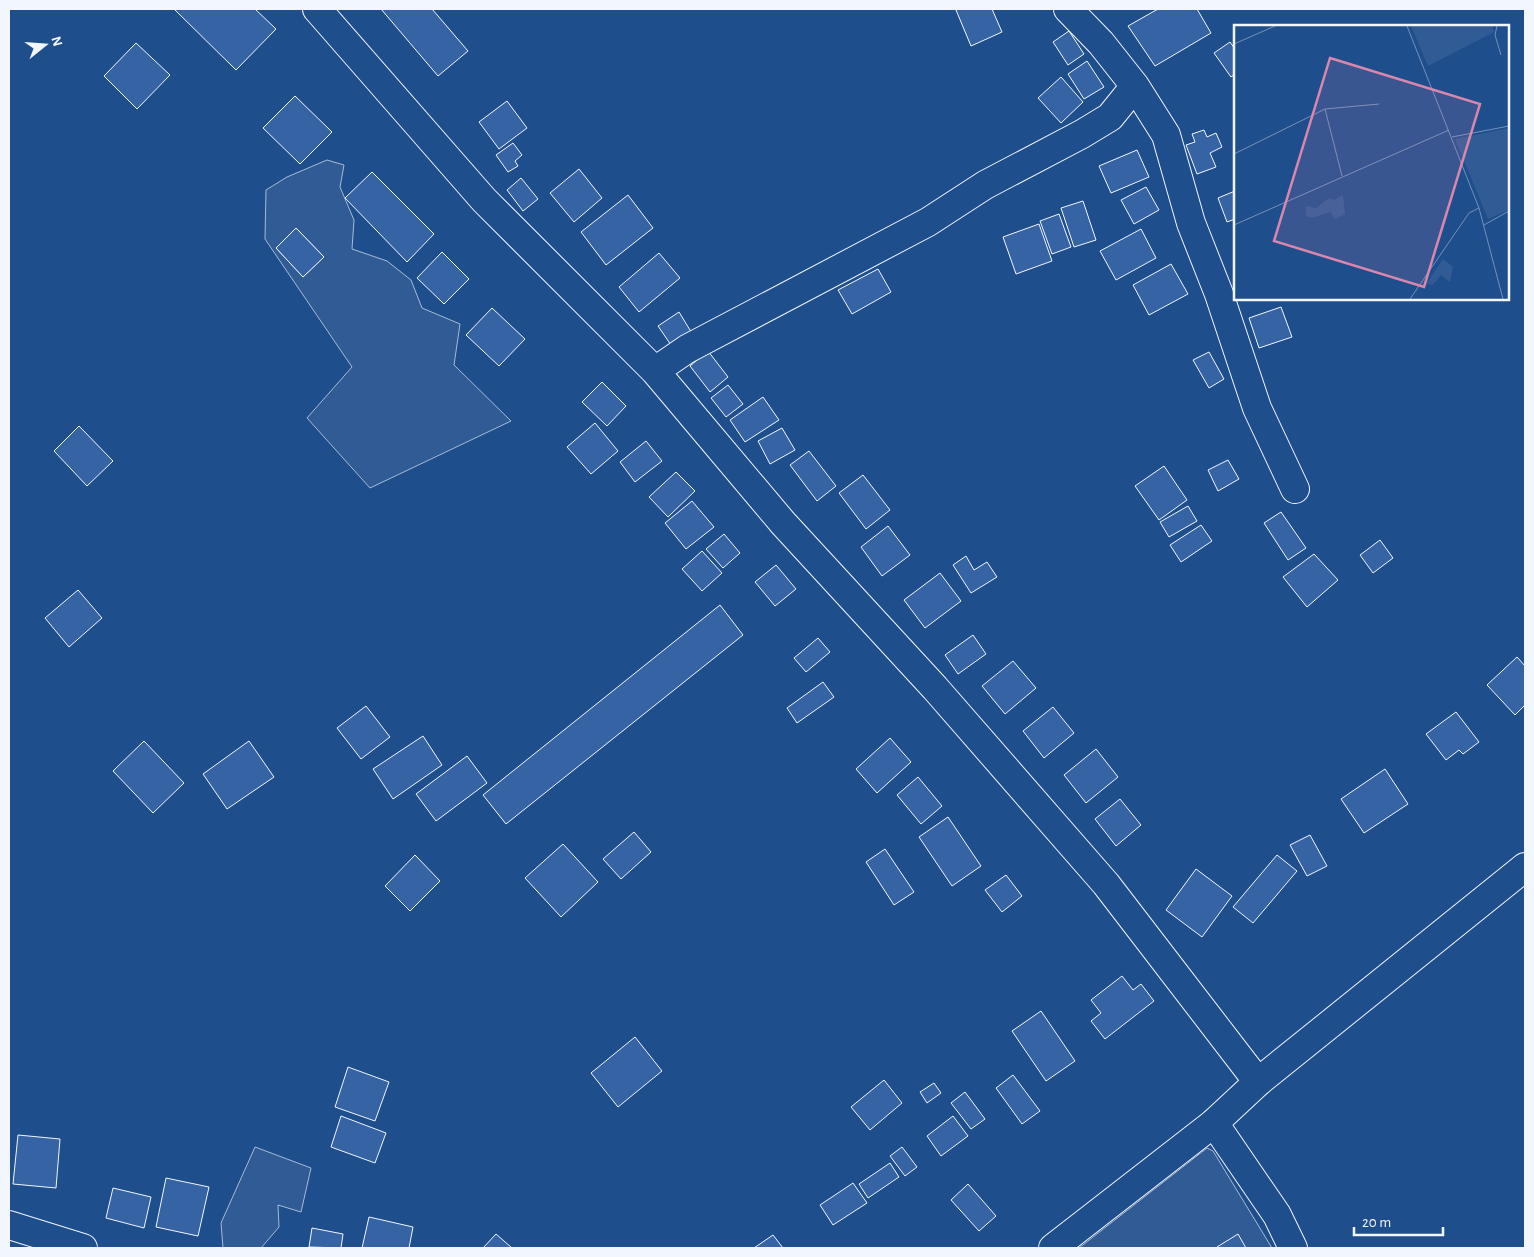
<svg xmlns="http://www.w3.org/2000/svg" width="1534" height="1257" font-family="'Alegreya Sans',sans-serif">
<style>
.built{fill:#305b95;stroke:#a8bbd7;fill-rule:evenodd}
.building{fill:#3563a3;stroke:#f2f6ff}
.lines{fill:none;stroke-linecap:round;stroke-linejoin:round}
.minor-casing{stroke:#f2f6ff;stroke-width:30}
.major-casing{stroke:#f2f6ff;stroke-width:30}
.minor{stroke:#1f4e8c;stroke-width:28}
.major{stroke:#1f4e8c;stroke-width:28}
.inset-road{fill:none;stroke:#7391ba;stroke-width:1}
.view{fill:#da87ad;fill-opacity:0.15;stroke:#da87ad;stroke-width:2.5}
.inset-edge{fill:none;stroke:#f2f6ff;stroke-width:2.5}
</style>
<rect width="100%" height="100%" fill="#1f4e8c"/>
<path class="built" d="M 327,160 L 344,165 L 340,187 L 354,220 L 352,249 L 387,261 L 411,280 L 422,308 L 460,324 L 454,365 L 511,421 L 370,488 L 307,418 L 352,367 L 265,239 L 266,190 L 287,177 ZM 296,228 L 324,257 L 303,277 L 276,248 Z
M 255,1147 L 311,1168 L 301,1212 L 278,1205 L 279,1227 L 261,1248 L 223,1248 L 221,1223 Z
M 1207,1148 L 1213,1151 L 1272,1248 L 1079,1248 Z"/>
<path class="building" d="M 174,9 L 255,9 L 276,29 L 236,70 Z
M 381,9 L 432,9 L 468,51 L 438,76 Z
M 959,9 L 992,9 L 1002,32 L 971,46 L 956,10 Z
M 1158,9 L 1197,9 L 1211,33 L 1155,66 L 1128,26 Z
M 1069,31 L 1084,54 L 1068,65 L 1053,42 Z
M 1230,42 L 1235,49 L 1235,74 L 1231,77 L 1214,53 Z
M 136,43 L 170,75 L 137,109 L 104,76 Z
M 1087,61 L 1104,87 L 1084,99 L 1068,74 Z
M 1061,77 L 1083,102 L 1061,123 L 1038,98 Z
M 295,96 L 332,132 L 300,164 L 263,128 Z
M 507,101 L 527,128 L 499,149 L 479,122 Z
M 1204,130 L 1207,137 L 1216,133 L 1222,147 L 1210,153 L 1216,167 L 1197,174 L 1186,145 L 1195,142 L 1192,134 Z
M 513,143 L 522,155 L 515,161 L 518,166 L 508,172 L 496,155 Z
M 1137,150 L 1149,177 L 1111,193 L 1099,166 Z
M 579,169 L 602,198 L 574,222 L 550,193 Z
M 372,172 L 434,234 L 407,262 L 345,198 Z
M 521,178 L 538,199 L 523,211 L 507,190 Z
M 1146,187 L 1159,210 L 1134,224 L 1121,200 Z
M 1235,191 L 1235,219 L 1227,222 L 1218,198 Z
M 628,195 L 653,228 L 606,265 L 581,232 Z
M 1083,201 L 1096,240 L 1074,247 L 1061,208 Z
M 1059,214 L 1071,247 L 1052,254 L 1040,221 Z
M 1039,224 L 1052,261 L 1016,274 L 1003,237 Z
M 296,228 L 324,257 L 303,277 L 276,248 Z
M 1141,229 L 1156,258 L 1116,280 L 1100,251 Z
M 442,252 L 469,279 L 444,304 L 417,278 Z
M 659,253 L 680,278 L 639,312 L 619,287 Z
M 1171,264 L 1188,294 L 1149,315 L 1133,285 Z
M 878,269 L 891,292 L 852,314 L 838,290 Z
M 1281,307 L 1292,337 L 1259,348 L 1249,318 Z
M 492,308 L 525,339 L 499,366 L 466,335 Z
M 679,312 L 693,335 L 673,348 L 658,326 Z
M 708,351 L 728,377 L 710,392 L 690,366 Z
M 1209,352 L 1224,379 L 1209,388 L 1193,360 Z
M 602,382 L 626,406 L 607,426 L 582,402 Z
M 728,385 L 743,404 L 726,417 L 711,398 Z
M 763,397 L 779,420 L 745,442 L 730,420 Z
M 595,423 L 618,451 L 591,474 L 567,447 Z
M 79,426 L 113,461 L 87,486 L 54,451 Z
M 782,428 L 795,450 L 770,464 L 758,441 Z
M 646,441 L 662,461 L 635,482 L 620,462 Z
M 809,451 L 836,486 L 817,501 L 790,465 Z
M 1228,460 L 1239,479 L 1218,491 L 1208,470 Z
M 1164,466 L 1187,500 L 1159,520 L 1135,486 Z
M 676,472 L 695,491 L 668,517 L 649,497 Z
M 863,475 L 890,510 L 866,529 L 839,493 Z
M 692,501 L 714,527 L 686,549 L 665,523 Z
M 1188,506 L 1197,521 L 1169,537 L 1160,522 Z
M 1281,512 L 1306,548 L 1288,560 L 1264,523 Z
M 1201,525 L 1212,541 L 1181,562 L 1170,545 Z
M 888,526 L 910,555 L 882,576 L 861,547 Z
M 724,534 L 740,553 L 723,568 L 706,549 Z
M 1380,540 L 1393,558 L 1373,573 L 1360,555 Z
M 702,551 L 722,573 L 702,591 L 682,569 Z
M 1314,554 L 1338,580 L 1307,607 L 1283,577 Z
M 966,556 L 974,570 L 987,562 L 997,577 L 971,593 L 953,565 Z
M 776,565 L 796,589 L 775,606 L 755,582 Z
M 940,573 L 961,601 L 925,628 L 904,600 Z
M 78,590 L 102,618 L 69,647 L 45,618 Z
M 720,605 L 743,635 L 506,824 L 483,795 Z
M 973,635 L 986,654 L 958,674 L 945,655 Z
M 818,638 L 830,652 L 806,672 L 794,658 Z
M 1517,657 L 1525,666 L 1525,705 L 1515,715 L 1487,685 Z
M 1013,661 L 1036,688 L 1005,714 L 982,686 Z
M 823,682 L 834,697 L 797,723 L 787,708 Z
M 366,706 L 390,737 L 361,759 L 337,728 Z
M 1053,707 L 1074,733 L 1044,758 L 1023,731 Z
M 1456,712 L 1479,742 L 1463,754 L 1459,750 L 1446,760 L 1426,734 Z
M 423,736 L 442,765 L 393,799 L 373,769 Z
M 890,738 L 911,762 L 877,793 L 856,769 Z
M 144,741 L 184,783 L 153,813 L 113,771 Z
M 249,741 L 274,777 L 227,809 L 203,774 Z
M 1096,749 L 1118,777 L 1086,803 L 1064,775 Z
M 467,756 L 487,783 L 436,821 L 416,794 Z
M 1385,769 L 1408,804 L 1364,833 L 1341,799 Z
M 918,777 L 942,806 L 921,824 L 897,795 Z
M 1120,799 L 1141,825 L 1116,846 L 1095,819 Z
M 948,817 L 981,866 L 952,886 L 919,837 Z
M 634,832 L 651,852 L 621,879 L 603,859 Z
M 1310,835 L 1327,866 L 1307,876 L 1290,845 Z
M 563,844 L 598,882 L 561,917 L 525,878 Z
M 885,849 L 914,892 L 894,905 L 866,862 Z
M 415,855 L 440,881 L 410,911 L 385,886 Z
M 1277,855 L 1297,871 L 1253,923 L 1233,907 Z
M 1196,869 L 1232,896 L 1202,937 L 1166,910 Z
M 1006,875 L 1022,896 L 1002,912 L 985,890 Z
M 1122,976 L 1133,990 L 1141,984 L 1154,1001 L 1105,1039 L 1091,1021 L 1101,1013 L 1091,1000 Z
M 1041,1011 L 1075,1061 L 1046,1081 L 1012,1031 Z
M 635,1037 L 662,1071 L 618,1107 L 591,1073 Z
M 348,1067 L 389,1082 L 375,1121 L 335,1107 Z
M 1013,1075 L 1040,1111 L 1022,1124 L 996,1088 Z
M 884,1080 L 902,1103 L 870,1130 L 851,1107 Z
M 934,1083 L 941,1093 L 927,1103 L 920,1092 Z
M 965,1092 L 985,1119 L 971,1129 L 951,1103 Z
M 341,1116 L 386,1133 L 375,1163 L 331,1147 Z
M 953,1116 L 968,1136 L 941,1156 L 927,1136 Z
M 18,1135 L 60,1139 L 56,1188 L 13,1184 Z
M 902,1147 L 917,1167 L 905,1176 L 890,1156 Z
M 890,1163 L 899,1177 L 868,1198 L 859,1184 Z
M 166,1178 L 209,1187 L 198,1236 L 156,1227 Z
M 853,1183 L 867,1203 L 833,1225 L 820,1205 Z
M 968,1184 L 996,1216 L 979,1231 L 951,1200 Z
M 113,1188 L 151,1197 L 144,1228 L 106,1218 Z
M 369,1217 L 413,1227 L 409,1248 L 362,1248 Z
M 312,1228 L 343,1234 L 341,1248 L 309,1247 Z
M 496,1234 L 512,1248 L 483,1248 Z
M 1238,1234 L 1246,1248 L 1217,1248 L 1217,1247 Z
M 773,1235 L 783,1248 L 754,1248 Z"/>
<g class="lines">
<defs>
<path id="minor" d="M 317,9 L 484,200 L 655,371 L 783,523 L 935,688 L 1106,884 L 1258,1082
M 1135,86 L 1166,135 L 1191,223 L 1219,294 L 1257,408 L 1295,489
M 655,371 L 687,349 L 928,222 L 985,185 L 1082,134 L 1110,117 L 1135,86 L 1101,43 L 1068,9
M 1214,1123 L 1277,1215 L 1293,1248
M 9,1225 L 83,1248"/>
<path id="major" d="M 1053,1248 L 1214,1123 L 1258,1082 L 1525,867"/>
</defs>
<use href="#minor" class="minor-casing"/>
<use href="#major" class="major-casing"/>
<use href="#minor" class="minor"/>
<use href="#major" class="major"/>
</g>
<g transform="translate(1234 25)">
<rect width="275" height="275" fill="#1f4e8c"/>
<path d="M 177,1 L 258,1 L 260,7 L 194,41 ZM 275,103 L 275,185 L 254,194 L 221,114 ZM 109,170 L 111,189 L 101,194 L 96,187 L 78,193 L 72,191 L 72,181 L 82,183 L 95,173 L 100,175 ZM 209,234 L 219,242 L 216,257 L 207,250 L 199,260 L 192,259 Z" fill="#305b95"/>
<path class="inset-road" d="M 173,1 L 245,183 L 269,274M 263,1 L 261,10 L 267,30M 0,19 L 41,1M 91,84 L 145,79M 218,112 L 275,101M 0,129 L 91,84 L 108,151M 0,200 L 215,105M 250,200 L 275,186M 176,274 L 235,188 L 245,183"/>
<path class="view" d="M 96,33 L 246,79 L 190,262 L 40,216 Z"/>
<rect width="275" height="275" class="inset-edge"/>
</g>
<rect width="1534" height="1257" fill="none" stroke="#f2f6ff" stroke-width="20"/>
<g transform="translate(45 45) rotate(73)" stroke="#1f4e8c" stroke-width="4" paint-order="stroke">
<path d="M0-4L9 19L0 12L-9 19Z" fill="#f2f6ff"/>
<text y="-8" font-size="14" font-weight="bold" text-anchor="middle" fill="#f2f6ff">N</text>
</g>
<path d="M1354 1227v8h89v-8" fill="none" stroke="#f2f6ff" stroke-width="2.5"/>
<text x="1362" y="1227" font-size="15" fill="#f2f6ff" stroke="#1f4e8c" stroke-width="4" paint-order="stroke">20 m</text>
</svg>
